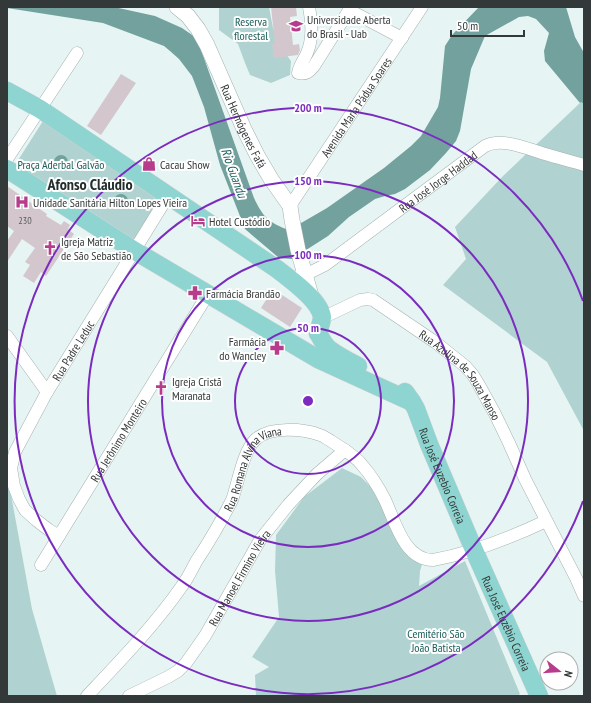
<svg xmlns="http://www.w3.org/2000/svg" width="591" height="703" font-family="'PT Sans Narrow',sans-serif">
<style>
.green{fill:#b0d3d1}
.water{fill:#72a19e}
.building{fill:#d3c7cd}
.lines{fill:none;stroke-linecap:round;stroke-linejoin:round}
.minor-casing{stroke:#a4b1b0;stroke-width:13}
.tertiary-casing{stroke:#a4b1b0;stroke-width:16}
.primary-casing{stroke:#d2d3d3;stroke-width:19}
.minor{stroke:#fff;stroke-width:12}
.tertiary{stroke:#fff;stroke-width:15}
.primary{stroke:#8ed4d1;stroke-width:18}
.ring{fill:none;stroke:#7b2cbf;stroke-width:2}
.labels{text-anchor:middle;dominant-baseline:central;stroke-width:4;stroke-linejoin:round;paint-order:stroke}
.number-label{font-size:10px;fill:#5b5c5d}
.poi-label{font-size:12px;fill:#333938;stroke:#fefefe;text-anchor:start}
.park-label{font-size:12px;fill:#1a5d59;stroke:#fefefe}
.street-label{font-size:12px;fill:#333938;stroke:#fefefe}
.water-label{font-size:13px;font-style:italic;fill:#1d5f5c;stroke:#fefefe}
.district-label{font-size:16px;font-weight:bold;fill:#222d2c;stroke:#fefefe}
.centre{fill:#7b2cbf;stroke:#fefefe;stroke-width:2}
.ring-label{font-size:12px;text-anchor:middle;font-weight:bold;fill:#7b2cbf;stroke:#fefefe;stroke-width:4;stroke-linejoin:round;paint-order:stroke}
</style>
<rect width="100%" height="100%" fill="#e6f5f3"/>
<path class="green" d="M 219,7 L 269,7 L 273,28 L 280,46 L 291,61 L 290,75 L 271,83 L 250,75 L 245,63 L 238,44 L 219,30 Z
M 581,102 L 584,104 L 584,431 L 547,362 L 443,285 L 466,259 L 455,227 L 503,176 Z
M 43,121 L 160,198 L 133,241 L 15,165 Z
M 342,468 L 361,477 L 386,502 L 423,561 L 420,571 L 419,586 L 465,561 L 520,694 L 517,696 L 256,696 L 255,675 L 269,667 L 252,657 L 279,617 L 275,571 L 276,535 L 304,497 Z
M 7,473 L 32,609 L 57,696 L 7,696 Z"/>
<path class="water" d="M 7,7 L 114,7 L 155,16 L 182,28 L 195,37 L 200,47 L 254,198 C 263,217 269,223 289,230 L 327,208 L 384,168 L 411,146 L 421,136 L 438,107 L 440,98 L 445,46 L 452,35 L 479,7 L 566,7 L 575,37 L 584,53 L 584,104 L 581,102 L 580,103 L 545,61 L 544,51 L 549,33 L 536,19 L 528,16 L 519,17 L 485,36 L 471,69 L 460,131 L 456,141 L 446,153 L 430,170 L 405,189 L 395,194 L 385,196 L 375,199 L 349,217 L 328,236 L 292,259 L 279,258 L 245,229 L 220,165 L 204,107 L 192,76 L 179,59 L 170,51 L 164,46 L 103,23 L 7,8 Z
M54 162a7 7 0 1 1 14 0a7 7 0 1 1-14 0Z
M114 201a7 7 0 1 1 14 0a7 7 0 1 1-14 0Z"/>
<path class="building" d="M 271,7 L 296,7 L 297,16 L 290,17 L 293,45 L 299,44 L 300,50 L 298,55 L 274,58 L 272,44 L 275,44 Z
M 121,74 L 136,83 L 101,135 L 87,126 Z
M 7,186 L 47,214 L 46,216 L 61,225 L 64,221 L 70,225 L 68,229 L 74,234 L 46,276 L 41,272 L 34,283 L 23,276 L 30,265 L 25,262 L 35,248 L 22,239 L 7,262 L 7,241 L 14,231 L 7,226 Z
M 273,289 L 302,308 L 290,327 L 261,308 Z"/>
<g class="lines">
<defs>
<g id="minor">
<path d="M 309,7 C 312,22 313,39 307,53 C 304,60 299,66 298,73 C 306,75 309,72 314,66 L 351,7"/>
<path d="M 349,10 L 402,38"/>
<path d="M 7,159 L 77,53"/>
<path id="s1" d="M 290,206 L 422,7"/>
<path id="s2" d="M 297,277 L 305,275 L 325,265 L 485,146 C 502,137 528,149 545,154 C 558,158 571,161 584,165"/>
<path id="s3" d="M 322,318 L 360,300 L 368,299 L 373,300 L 435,342 L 465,366 L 473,375 L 479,385 L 495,414 L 509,443 L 525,479 L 576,578 L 584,596"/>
<path d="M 7,336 L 47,392"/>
<path id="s4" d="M 59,536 L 49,530 L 36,520 L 25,510 L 19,499 L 14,486 L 11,468 L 15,452 L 47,392 L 168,196"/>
<path id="s5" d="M 41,565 L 208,294"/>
<path id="s6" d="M 87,696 C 120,661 154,626 182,586 C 188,578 192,569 197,560 C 206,547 214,533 222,519 C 225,513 229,506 232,500 C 238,484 243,450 256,439 C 271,426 304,429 320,435 C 324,436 327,439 331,441 C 341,448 355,455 362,465 C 371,475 379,488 385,500 C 395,521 404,560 433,560 C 472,553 510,538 546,521"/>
<path id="s7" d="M 129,696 L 168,677 L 178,671 L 186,663 L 205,636 L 260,540 L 288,505 L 317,474 L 345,450"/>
</g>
<g id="tertiary">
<path id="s8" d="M 177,7 L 188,16 L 198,29 L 207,45 L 244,129 L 257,155 L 271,179 L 290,206 L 292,220 L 298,250 L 312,299"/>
</g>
<g id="primary">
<path d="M 7,91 L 40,109 L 277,269 C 290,279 320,300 322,317 C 322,322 319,328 318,333"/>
<path d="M 7,169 L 135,251 L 318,359 L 412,402"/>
<path d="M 318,333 C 321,338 324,345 329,349 C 338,356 348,361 358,366"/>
<path id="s9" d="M 405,392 L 412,402 L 416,409 L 429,444 L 474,550 L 539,696"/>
</g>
</defs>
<use href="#minor" class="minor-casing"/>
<use href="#tertiary" class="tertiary-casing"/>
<use href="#primary" class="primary-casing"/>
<use href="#minor" class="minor"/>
<use href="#tertiary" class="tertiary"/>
<use href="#primary" class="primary"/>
</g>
<g class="ring">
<circle cx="308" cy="401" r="73"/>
<circle cx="308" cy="401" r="146"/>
<circle cx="308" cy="401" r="220"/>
<path d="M583 501A293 293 0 1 1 583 301"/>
</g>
<defs>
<symbol id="university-bare" viewBox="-9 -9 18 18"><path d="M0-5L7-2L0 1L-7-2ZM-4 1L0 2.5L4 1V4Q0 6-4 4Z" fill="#b83c8c" stroke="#fefefe" stroke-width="2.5" paint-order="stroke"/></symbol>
<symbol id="shop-bare" viewBox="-9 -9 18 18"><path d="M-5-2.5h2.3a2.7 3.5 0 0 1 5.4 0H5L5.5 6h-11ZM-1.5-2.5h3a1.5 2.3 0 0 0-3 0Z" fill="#b83c8c" stroke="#fefefe" stroke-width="2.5" paint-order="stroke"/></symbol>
<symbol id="hospital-bare" viewBox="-9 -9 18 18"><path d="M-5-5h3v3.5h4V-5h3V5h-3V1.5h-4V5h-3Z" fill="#b83c8c" stroke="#fefefe" stroke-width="2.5" paint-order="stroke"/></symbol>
<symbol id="hotel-bare" viewBox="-9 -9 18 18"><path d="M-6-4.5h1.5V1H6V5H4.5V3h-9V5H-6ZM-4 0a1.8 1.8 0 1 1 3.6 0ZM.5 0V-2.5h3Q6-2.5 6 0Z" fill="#b83c8c" stroke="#fefefe" stroke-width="2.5" paint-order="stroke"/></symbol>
<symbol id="church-bare" viewBox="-9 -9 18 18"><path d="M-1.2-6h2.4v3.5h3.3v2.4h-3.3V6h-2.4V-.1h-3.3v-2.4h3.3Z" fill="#b83c8c" stroke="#fefefe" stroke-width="2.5" paint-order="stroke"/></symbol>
<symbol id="pharmacy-bare" viewBox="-9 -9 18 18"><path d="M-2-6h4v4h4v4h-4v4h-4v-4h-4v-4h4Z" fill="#b83c8c" stroke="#fefefe" stroke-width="2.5" paint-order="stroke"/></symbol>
</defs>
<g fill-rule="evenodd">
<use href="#university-bare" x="286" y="16" width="20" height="20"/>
<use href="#shop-bare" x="139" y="154" width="20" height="20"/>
<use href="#hospital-bare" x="12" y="192" width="20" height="20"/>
<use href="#hotel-bare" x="188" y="211" width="20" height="20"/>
<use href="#church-bare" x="40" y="238" width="20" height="20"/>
<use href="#pharmacy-bare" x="185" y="283" width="20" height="20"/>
<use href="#pharmacy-bare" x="267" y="338" width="20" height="20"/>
<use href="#church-bare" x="151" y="378" width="20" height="20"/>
</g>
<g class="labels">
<g class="number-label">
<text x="25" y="220">230</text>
</g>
<g class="poi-label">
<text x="307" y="19">Universidade Aberta<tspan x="307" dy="14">do Brasil - Uab</tspan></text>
<text x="160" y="164">Cacau Show</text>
<text x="33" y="202">Unidade Sanitária Hilton Lopes Vieira</text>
<text x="209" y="221">Hotel Custódio</text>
<text x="61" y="241">Igreja Matriz<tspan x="61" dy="14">de São Sebastião</tspan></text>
<text x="206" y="293">Farmácia Brandão</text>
<text x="266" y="341" text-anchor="end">Farmácia<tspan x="266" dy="14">do Wancley</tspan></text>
<text x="172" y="381">Igreja Cristã<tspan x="172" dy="14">Maranata</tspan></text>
</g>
<g class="park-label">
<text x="251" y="21">Reserva<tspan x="251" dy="14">florestal</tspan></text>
<text x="61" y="164">Praça Aderbal Galvão</text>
<text x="436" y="633">Cemitério São<tspan x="436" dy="14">João Batista</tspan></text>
</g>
<g class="street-label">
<text stroke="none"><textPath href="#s1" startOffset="119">Avenida Maria Pádua Soares</textPath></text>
<text stroke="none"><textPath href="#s8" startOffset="138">Rua Hermógenes Fafá</textPath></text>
<text stroke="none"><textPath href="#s2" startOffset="171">Rua José Jorge Haddad</textPath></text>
<text stroke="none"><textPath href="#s4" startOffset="221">Rua Padre Leduc</textPath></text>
<text stroke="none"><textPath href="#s3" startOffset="172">Rua Azulina de Souza Manso</textPath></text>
<text stroke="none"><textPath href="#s5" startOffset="147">Rua Jerônimo Monteiro</textPath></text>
<text stroke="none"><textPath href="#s6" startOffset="286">Rua Romana Alvina Viana</textPath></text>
<text stroke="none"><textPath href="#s9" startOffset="92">Rua José Euzebio Correia</textPath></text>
<text stroke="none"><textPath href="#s7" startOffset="167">Rua Manoel Firmino Vieira</textPath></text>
<text stroke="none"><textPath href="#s9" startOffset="253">Rua José Euzébio Correia</textPath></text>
</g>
<g class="water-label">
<text transform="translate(234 173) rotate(70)">Rio Guandu</text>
</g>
<g class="district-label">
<text x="90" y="184">Afonso Cláudio</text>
</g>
</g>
<circle cx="308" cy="401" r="6" class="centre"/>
<g class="ring-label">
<text x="308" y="112">200 m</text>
<text x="308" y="185">150 m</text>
<text x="308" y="259">100 m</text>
<text x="308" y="332">50 m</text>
</g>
<rect width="591" height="703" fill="none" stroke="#333938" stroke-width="16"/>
<g transform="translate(559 671) rotate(107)"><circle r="19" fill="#fefefe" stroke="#adafaf"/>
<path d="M0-3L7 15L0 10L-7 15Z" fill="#b83c8c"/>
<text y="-6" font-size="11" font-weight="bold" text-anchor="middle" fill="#333938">N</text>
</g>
<path d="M451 30v6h73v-6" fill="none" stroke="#333938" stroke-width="2"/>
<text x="457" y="30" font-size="12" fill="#333938" stroke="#fefefe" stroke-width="3" paint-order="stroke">50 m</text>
</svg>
